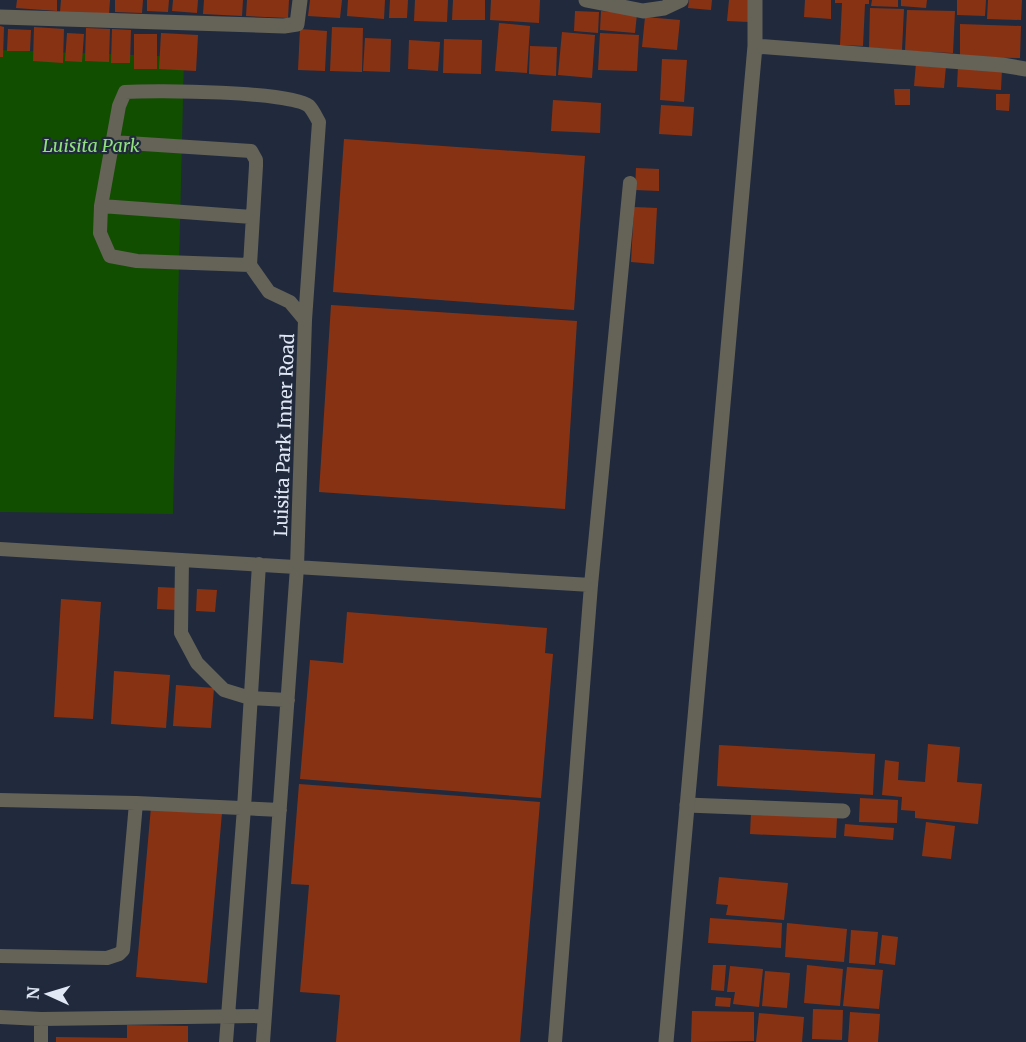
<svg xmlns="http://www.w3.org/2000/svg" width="1026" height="1042" font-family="Merriweather,serif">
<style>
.green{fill:#124e00}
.building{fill:#883214}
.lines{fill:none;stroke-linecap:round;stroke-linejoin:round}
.service{stroke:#656258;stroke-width:14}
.minor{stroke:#656258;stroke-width:15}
.tertiary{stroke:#656258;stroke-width:15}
.labels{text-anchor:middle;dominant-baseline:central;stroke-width:4.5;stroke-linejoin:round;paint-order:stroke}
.park-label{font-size:18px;font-style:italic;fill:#90e07c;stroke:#202a3c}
.street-label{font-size:18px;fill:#e1e8f5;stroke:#202a3c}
</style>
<rect width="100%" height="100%" fill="#202a3c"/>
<path class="green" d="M 0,50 L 184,57 L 173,514 L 0,512 Z"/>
<path class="building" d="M 17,0 L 57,0 L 57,11 L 16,8 Z
M 61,0 L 110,0 L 109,15 L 60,12 Z
M 115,0 L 143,0 L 142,13 L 115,12 Z
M 147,0 L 169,0 L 168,12 L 147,11 Z
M 173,0 L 198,0 L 197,13 L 172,11 Z
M 204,0 L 243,0 L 242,16 L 203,14 Z
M 247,0 L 289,0 L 288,18 L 246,16 Z
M 310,0 L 342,0 L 340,18 L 308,16 Z
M 348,0 L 385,0 L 384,19 L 347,16 Z
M 390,0 L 408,0 L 407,18 L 389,18 Z
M 415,0 L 448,0 L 447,22 L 414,21 Z
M 453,0 L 485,0 L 485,20 L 452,20 Z
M 491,0 L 540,0 L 539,23 L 490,20 Z
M 689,0 L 712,0 L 711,10 L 688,8 Z
M 729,0 L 750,0 L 749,22 L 727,21 Z
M 805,0 L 831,0 L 831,19 L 804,17 Z
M 835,0 L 869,0 L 869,4 L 865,4 L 863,46 L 840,45 L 842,3 L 835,3 Z
M 872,0 L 898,0 L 898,7 L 871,6 Z
M 901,0 L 927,0 L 926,8 L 901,6 Z
M 957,0 L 986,0 L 985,16 L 957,15 Z
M 988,0 L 1022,0 L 1021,20 L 987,19 Z
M 870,8 L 904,9 L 902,50 L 869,49 Z
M 907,10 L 955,11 L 953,53 L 905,51 Z
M 575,11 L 599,12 L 598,33 L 574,31 Z
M 601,11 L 637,14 L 635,33 L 600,30 Z
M 645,17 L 680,20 L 677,50 L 642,47 Z
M 499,23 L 530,26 L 527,73 L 495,71 Z
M 960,24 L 1021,26 L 1020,58 L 960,57 Z
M 0,26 L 4,27 L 3,57 L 0,57 Z
M 34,27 L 64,29 L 63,63 L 33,61 Z
M 332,27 L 363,28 L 362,72 L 330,71 Z
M 86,28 L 110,29 L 109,62 L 85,61 Z
M 8,29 L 31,30 L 30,51 L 7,51 Z
M 112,29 L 131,30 L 130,63 L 111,63 Z
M 300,29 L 327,31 L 325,71 L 298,70 Z
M 562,32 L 595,35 L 592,78 L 558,75 Z
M 67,33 L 84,34 L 82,62 L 65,61 Z
M 161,33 L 198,35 L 196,71 L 159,69 Z
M 600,33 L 639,35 L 637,71 L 598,70 Z
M 134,34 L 157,34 L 157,69 L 134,69 Z
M 365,38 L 391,39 L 390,72 L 363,71 Z
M 444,39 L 482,40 L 481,74 L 443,73 Z
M 409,40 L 440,42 L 438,71 L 408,69 Z
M 530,46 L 557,47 L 556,76 L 529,74 Z
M 662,59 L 687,60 L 684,102 L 660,100 Z
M 916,63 L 946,66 L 944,88 L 914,86 Z
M 958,66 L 1002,69 L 1001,90 L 957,87 Z
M 894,89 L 910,89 L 910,105 L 895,105 Z
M 996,94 L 1010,94 L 1009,111 L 996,110 Z
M 553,100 L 601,103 L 600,133 L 551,131 Z
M 661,105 L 694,107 L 692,136 L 659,134 Z
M 344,139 L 585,156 L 574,310 L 333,292 Z
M 636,168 L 659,169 L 659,191 L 635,190 Z
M 634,207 L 657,208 L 654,264 L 631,262 Z
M 331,305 L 577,321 L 565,509 L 319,492 Z
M 158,587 L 178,588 L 177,610 L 157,609 Z
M 197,589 L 217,590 L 215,612 L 196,611 Z
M 61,599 L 101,602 L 93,719 L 54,717 Z
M 347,612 L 547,628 L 545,653 L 553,654 L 541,798 L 300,779 L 310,660 L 343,663 Z
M 114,671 L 170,675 L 166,728 L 111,724 Z
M 176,685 L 214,688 L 211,728 L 173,726 Z
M 928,744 L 960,747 L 957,782 L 982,784 L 978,824 L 915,818 L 915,811 L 901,810 L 902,797 L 882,795 L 885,760 L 899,762 L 898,780 L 925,782 Z
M 719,745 L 875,754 L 873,795 L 717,786 Z
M 299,784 L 540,802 L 520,1042 L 336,1042 L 340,995 L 300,992 L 309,885 L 291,884 Z
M 860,798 L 898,800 L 897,823 L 859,822 Z
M 151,807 L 222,813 L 207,983 L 136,977 Z
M 751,813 L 837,818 L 836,838 L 750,834 Z
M 926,822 L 955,826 L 951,859 L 922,856 Z
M 845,824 L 894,828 L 893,840 L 844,836 Z
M 719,877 L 788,883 L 784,920 L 726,915 L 728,905 L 716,904 Z
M 710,918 L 782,923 L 781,948 L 708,943 Z
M 787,923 L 847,929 L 844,962 L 785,957 Z
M 851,930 L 878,932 L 875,965 L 849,963 Z
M 882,935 L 898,937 L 895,965 L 879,963 Z
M 713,965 L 726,965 L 724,991 L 711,990 Z
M 807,965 L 843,969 L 840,1006 L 804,1003 Z
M 730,966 L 763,969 L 759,1007 L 733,1004 L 735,992 L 727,992 Z
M 847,967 L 883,970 L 879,1009 L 843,1006 Z
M 765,971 L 790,973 L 787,1008 L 762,1006 Z
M 716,997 L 731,998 L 730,1007 L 715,1006 Z
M 813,1009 L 843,1010 L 842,1040 L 812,1039 Z
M 692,1011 L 754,1012 L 754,1041 L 691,1042 Z
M 850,1012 L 880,1014 L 878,1042 L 848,1042 Z
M 759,1013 L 804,1017 L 802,1042 L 756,1042 Z
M 127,1025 L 188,1026 L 188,1042 L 56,1042 L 56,1037 L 127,1038 Z"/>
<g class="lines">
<path class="service" d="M 112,142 L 251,151 L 256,160 L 256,166 L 250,265
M 101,206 L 252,217
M 0,549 L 591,585 L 555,1042
M 182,560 L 181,633 L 197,663 L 224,690 L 250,698 L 288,700
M 591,585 L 630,183
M 0,800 L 136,803 L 123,950 L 119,954 L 107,958 L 0,956
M 136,803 L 280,810
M 0,1017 L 41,1019 L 264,1016
M 41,1042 L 41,1019
M 226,1042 L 244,808 L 259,564
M 263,1042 L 297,567 L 305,320 L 290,302 L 269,292 L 250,265 L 137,261 L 110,256 L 100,233 L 101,206 L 119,106 L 125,92 C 154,90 291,91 309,106 C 313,110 316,117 319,122 L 305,320"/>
<path class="minor" d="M 586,0 L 643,11 L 664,8 L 681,0
M 0,17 L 284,26 L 297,24 L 300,0
M 687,805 L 843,811"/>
<path class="tertiary" d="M 755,46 L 1002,65 L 1026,69
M 666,1042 L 755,46 L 755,0"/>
</g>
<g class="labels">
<g class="park-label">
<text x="91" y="145">Luisita Park</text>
</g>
<g class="street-label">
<text transform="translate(284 435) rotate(-88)">Luisita Park Inner Road</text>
</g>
</g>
<g transform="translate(48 994) rotate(274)" stroke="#202a3c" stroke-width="4.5" paint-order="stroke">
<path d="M0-4.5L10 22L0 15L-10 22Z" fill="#e1e8f5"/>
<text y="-9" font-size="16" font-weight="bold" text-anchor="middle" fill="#e1e8f5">N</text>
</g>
</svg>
